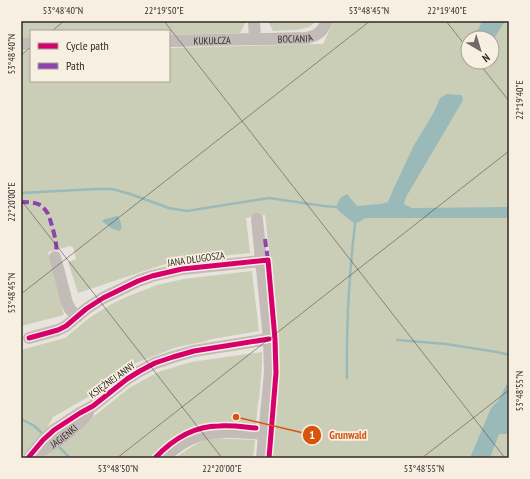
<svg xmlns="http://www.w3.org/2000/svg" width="530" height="479" font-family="'PT Sans Narrow',sans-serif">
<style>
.green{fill:#caceb7;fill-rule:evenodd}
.water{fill:#9ababa}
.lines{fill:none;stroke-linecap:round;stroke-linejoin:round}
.stream{stroke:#9ababa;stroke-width:2.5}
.minor{stroke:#c3bcb6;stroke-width:12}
.quiet{stroke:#8e44ad;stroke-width:4;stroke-dasharray:8 4;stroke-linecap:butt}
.cycleway-casing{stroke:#f8efe3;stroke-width:8}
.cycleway{stroke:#d6006c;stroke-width:5}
.ticks{fill:none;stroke:#322a25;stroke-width:1;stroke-opacity:0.45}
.labels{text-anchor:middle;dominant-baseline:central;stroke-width:3.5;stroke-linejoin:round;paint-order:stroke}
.street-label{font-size:10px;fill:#322a25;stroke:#f8efe3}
.leader{fill:none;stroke:#d6540e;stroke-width:1.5}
.callout-dot{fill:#d6540e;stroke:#f8efe3;stroke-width:1.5}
.mark-label{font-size:12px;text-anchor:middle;font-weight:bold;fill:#fff}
.callout-label{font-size:11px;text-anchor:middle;font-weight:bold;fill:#d6540e;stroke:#f8efe3;stroke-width:3.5;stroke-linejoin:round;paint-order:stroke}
.neatline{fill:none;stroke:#322a25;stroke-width:1.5}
.ticks-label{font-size:10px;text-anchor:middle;fill:#322a25}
</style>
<rect width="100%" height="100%" fill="#e9e3dd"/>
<path class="green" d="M 21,21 L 246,21 L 240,33 L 169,35 L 169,31 L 31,31 L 31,39 L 21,39 Z
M 268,21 L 316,21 L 309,27 L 298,30 L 273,31 Z
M 334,21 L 509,21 L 509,458 L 272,458 C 275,425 280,391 279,358 C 278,310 270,263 265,215 L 246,218 L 250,253 L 182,260 L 162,265 L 78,293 L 68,262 L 76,259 L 73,247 L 70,246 L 48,252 L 64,315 L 21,326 L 21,51 L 31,51 L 31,81 L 169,81 L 169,48 L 323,44 ZM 468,38 L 492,38 L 492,62 L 468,62 Z
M 252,271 L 259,331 L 207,340 L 207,341 L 177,347 L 136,363 L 129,367 L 90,396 L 53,417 L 45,432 L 46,433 L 21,456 L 21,350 L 65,338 L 89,318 L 110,305 L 126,297 L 157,285 L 184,279 L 200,277 Z
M 262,352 L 262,365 L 259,401 L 258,401 L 256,425 C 240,424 224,422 209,424 C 184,427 167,441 151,458 L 40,458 L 91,416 L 92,418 L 129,388 L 158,372 L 191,362 Z
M 215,438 L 255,440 L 253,458 L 175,458 C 187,450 200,439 215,438 Z"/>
<path class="water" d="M 482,21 L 505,21 L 492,42 L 492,38 L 469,38 L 479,28 Z
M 447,94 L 461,95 L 463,98 L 462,102 L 406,197 L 404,204 L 412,208 L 509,207 L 509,218 L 366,218 L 355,224 L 340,212 L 336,207 L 340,198 L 347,194 L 357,206 L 380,204 L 388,202 L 393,190 L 414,145 L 434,112 L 440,98 Z
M 116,216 L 118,216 C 120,220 121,224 122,228 L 119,231 L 111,228 L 103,222 L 103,220 C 106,218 112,218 116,216 Z
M 509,380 L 509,435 L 506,434 L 499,434 L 490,458 L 470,458 L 491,408 L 498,401 Z"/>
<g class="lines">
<path class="stream" d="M 21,193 L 96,189 L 112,189 L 130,194 L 169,208 L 187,211 L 269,198 L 324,206 L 336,207
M 397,340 L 446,344 L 497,352 L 509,355
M 347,378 C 346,327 349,276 355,224
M 21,419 L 33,425 L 43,434
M 58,446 L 70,458"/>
<g class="minor">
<path d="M 254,21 L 255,39"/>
<path id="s1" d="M 169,41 L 307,38 C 318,35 322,32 327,21"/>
<path d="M 21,44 L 31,44"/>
<path d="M 257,219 L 269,339 L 270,372 L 262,458"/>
<path d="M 55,257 L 67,303 L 70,309 L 77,317"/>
<path d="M 29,338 L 58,330 L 66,326 L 86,309 L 103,298 L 138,281 L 152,276 L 182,269 L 261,261"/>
<path id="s2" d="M 35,454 C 54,445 74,430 88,413"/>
<path d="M 29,457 L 43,440 L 54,430 L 80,413 L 93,406 L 127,379 L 140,371 L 155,363 L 173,357 L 194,351 L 269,339"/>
<path d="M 164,458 C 196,426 223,431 264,434"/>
</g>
<path class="quiet" d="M 21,202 C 27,202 35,202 40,205 C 43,207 46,210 48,214 C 51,221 58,245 56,251
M 265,239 L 268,260"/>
<defs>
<path id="cycleway" d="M 29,338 L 58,330 L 66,326 L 86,309 L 103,298 L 138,281 L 152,276 L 182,269 L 268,260 L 275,339 L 276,373 L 269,458
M 28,458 L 43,440 L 54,430 L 80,413 L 93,406 L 127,379 L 140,371 L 155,363 L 173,357 L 194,351 L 269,339
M 155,458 C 172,440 193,426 219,426 C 231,425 244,427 256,428"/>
</defs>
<use href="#cycleway" class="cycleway-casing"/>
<use href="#cycleway" class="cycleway"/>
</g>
<path class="ticks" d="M 164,21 L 505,458M 446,21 L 468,49M 52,31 L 64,21M 21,55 L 31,47M 478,62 L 509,101M 21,200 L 222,458M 21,294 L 370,21M 117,458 L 509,151M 422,458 L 509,390"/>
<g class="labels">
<g class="street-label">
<text stroke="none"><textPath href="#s1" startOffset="126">BOCIANIA</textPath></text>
<text stroke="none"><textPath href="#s1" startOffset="43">KUKUŁCZA</textPath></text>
<text transform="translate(196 259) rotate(-8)">JANA DŁUGOSZA</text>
<text transform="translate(112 380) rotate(-36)">KSIĘŻNEJ ANNY</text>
<text stroke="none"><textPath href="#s2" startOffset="34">JAGIENKI</textPath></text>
</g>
</g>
<path class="leader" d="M236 417L312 435"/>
<g class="callout-dot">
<circle cx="236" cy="417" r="4"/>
<circle cx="312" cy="435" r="10"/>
</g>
<g class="mark-label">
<text x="312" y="439">1</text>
</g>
<g class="callout-label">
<text x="348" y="439">Grunwald</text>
</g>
<rect width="530" height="479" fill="none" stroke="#f8efe3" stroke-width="44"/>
<rect x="30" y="30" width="140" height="52" fill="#f8efe3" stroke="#a9a097"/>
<rect x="38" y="43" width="20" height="6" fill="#d6006c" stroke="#a9a097"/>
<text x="66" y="50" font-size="12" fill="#322a25">Cycle path</text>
<rect x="38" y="63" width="20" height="6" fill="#8e44ad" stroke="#a9a097"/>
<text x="66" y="70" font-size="12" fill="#322a25">Path</text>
<g transform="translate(480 50) rotate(142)"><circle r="19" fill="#f8efe3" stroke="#a9a097"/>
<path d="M0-3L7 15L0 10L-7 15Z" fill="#726b65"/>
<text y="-6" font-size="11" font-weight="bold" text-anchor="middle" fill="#322a25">N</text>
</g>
<rect x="22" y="22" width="486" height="435" class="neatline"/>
<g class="ticks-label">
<text x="63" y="14">53°48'40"N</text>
<text x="164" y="14">22°19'50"E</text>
<text x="369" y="14">53°48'45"N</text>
<text x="447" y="14">22°19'40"E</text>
<text transform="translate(11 54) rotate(-90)" y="4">53°48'40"N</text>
<text transform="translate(519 100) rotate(-90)" y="4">22°19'40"E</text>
<text transform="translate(11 202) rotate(-90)" y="4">22°20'00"E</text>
<text transform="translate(11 293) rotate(-90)" y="4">53°48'45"N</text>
<text transform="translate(519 391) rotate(-90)" y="4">53°48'55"N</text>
<text x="118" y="472">53°48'50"N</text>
<text x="222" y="472">22°20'00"E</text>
<text x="424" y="472">53°48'55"N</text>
</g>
</svg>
